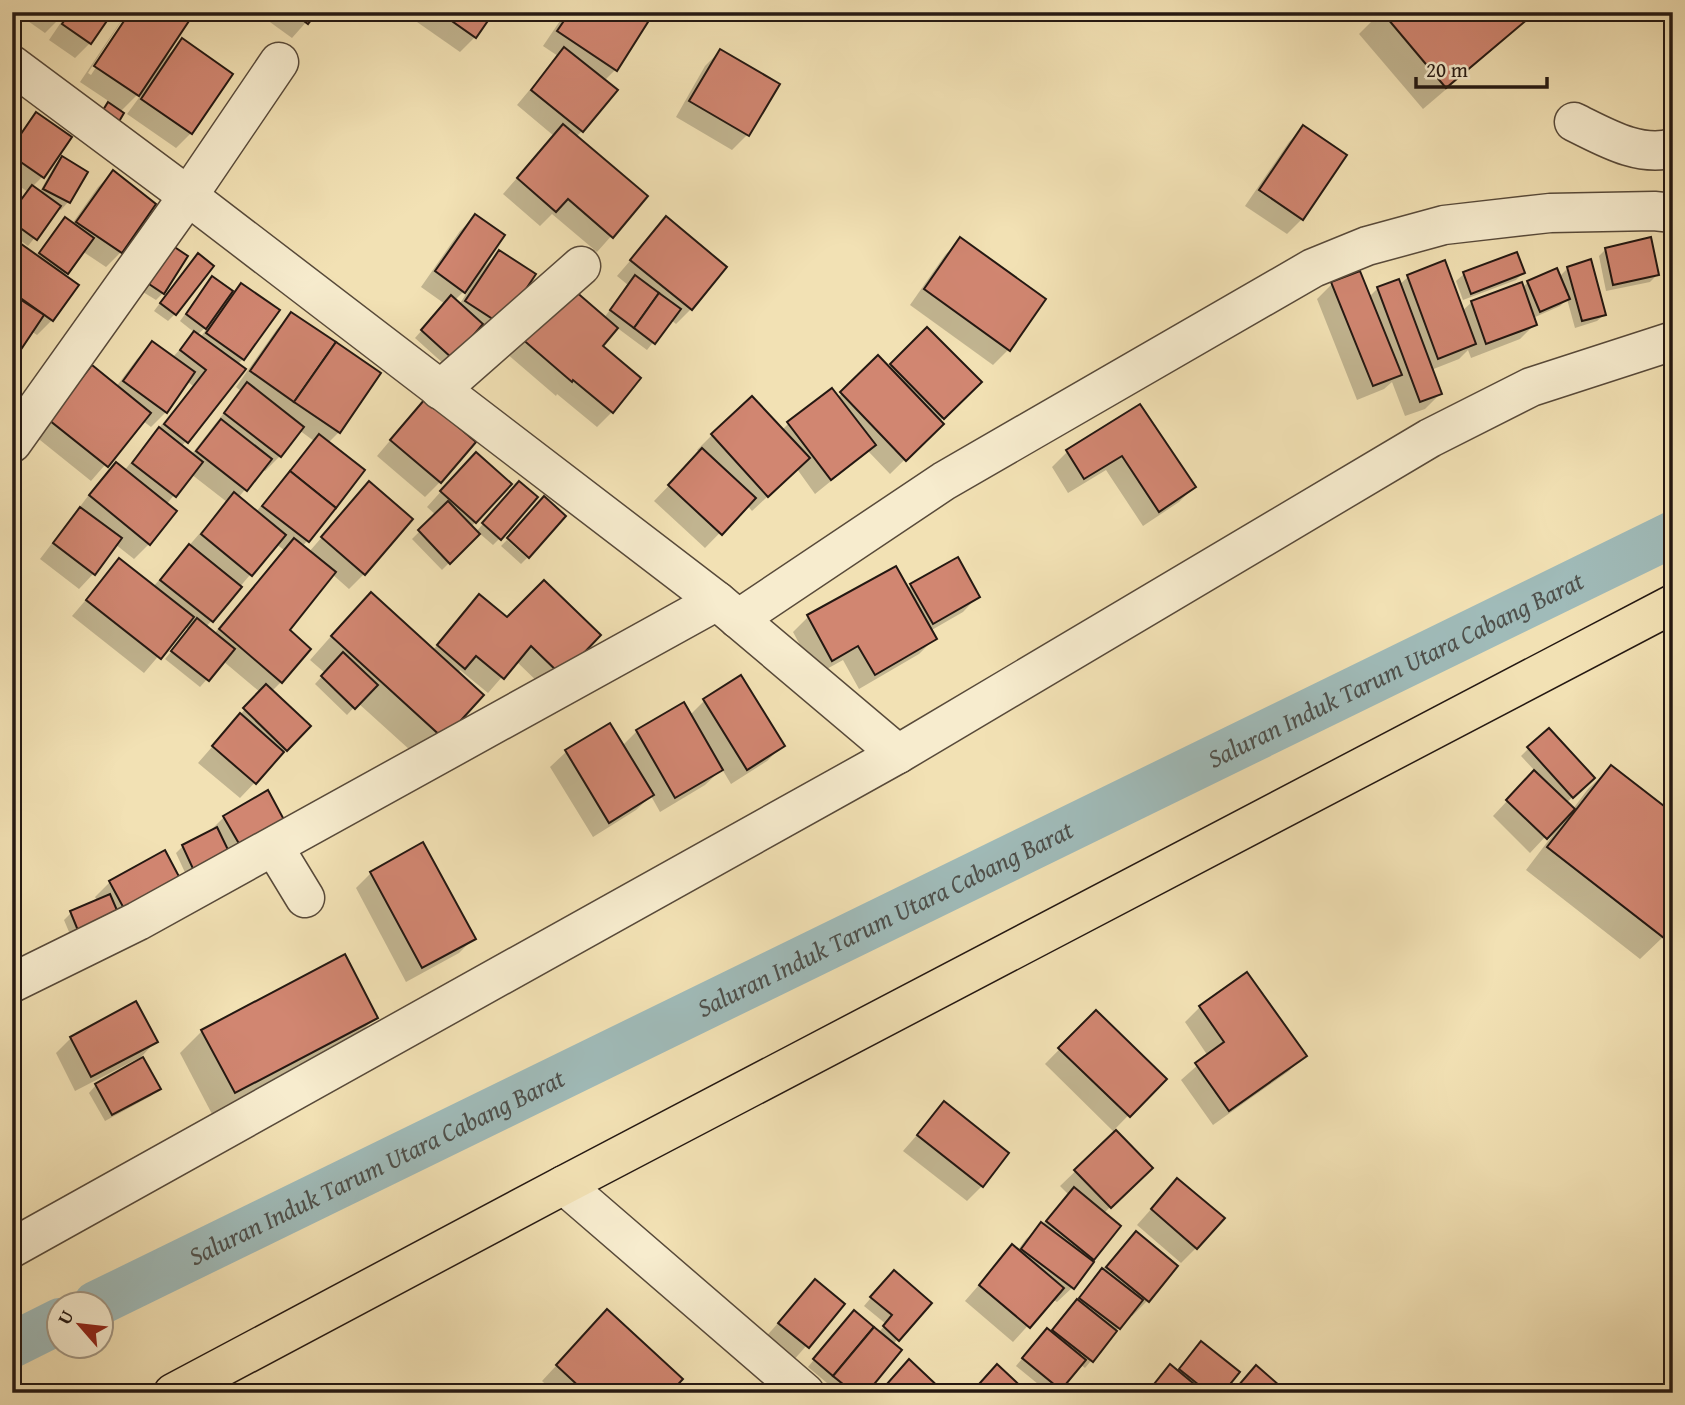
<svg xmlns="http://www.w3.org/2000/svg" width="1685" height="1405" font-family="'Gentium Book Plus',serif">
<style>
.shadow{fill:#0003;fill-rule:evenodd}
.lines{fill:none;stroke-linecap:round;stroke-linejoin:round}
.canal{stroke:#a0bbb9;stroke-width:46}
.building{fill:#d18671;stroke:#241812;stroke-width:2}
.minor-casing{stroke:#584a3a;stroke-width:41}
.major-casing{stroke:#241812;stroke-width:41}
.minor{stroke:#f7ecce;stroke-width:38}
.major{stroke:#f2e1b4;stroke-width:38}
.labels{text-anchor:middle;stroke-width:5;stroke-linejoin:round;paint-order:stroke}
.water-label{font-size:26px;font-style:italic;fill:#4f514c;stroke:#f7ecce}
</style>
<rect width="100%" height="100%" fill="#f2e1b4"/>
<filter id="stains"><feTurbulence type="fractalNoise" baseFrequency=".00286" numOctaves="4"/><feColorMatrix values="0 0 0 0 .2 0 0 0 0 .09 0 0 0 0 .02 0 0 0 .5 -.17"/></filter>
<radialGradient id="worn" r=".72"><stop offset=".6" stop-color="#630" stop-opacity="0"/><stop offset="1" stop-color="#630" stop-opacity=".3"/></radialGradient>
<g class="shadow">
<path d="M15 12H110L90 43 75 58 49 40 66 15 64 14 45 33Z"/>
<path d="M127 12 88 73 91 75 132 12 163 60 182 41 191 133 176 148 127 114 141 95 139 93 120 112H101L110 102 80 82Z"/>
<path d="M256 12H315L292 38Z"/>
<path d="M409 12H492L475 37 460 52 407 15Z"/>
<path d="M566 12H630L616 69 604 81 582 131 576 137 646 197 597 252 552 214 540 226 503 194 554 136 517 105 558 56 543 46Z"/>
<path d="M1381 12H1537L1423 109 1359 34Z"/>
<path d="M720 51 747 135 732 150 676 117 705 66Z"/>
<path d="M37 114 43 176 32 187 39 193 55 165 62 158 86 172 68 202 61 210 58 208 28 246 12 234V212L28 192 12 181V143Z"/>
<path d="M1304 127 1302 219 1287 234 1245 206 1289 142Z"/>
<path d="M113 172 121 252 106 267 82 251 63 276 52 320 37 335 31 331 12 360V249L36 257 65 219 72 224 98 187Z"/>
<path d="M475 216 480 268 481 270 499 252 533 275 486 339 474 332 445 365 415 338 445 304 421 287 460 231ZM469 286 470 288 459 305 454 301Z"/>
<path d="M666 219 725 267 691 309 676 324 671 320 647 350 616 327 600 346 612 412 597 427 557 394 556 396 507 354 552 302 604 318 628 285 617 276Z"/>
<path d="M960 240 1008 350 993 365 910 305 945 255Z"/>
<path d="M1606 249 1657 275 1650 282 1606 291 1599 256Z"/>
<path d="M1516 255 1523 273 1516 280 1463 300 1456 281 1464 274Z"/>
<path d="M166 256 163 293 156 300 143 292Z"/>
<path d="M191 262 175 314 168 321 154 311Z"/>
<path d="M1568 268 1605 314 1597 321 1575 328 1567 299 1560 306 1533 318 1535 324 1520 339 1471 358 1468 350 1459 359 1431 370 1440 394 1425 409 1405 416 1392 382 1384 389 1357 400 1317 299 1332 284 1369 297 1378 288 1399 285 1408 277 1462 311 1472 302 1522 288 1528 282 1559 277Z"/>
<path d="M212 278 233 293 241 285 243 359 237 365 244 369 181 447 191 455 241 391 236 387 277 329 292 314 378 374 339 432 328 443 363 471 302 547 309 552 369 483 364 574 349 589 332 574 287 630 281 682 272 691 309 726 240 798 198 763 260 692 223 661 200 687 165 659 189 630 184 626 144 673 72 616 120 560 153 587 227 502 191 474 166 505 149 544 134 559 115 544 94 573 79 589 40 559 101 479 117 464 124 471 193 386 187 381 166 412 151 427 143 421 91 481 35 436 77 383 92 368 116 387 137 359 152 344 172 358 195 333 180 321ZM206 327 207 328 200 338 197 335ZM299 430 314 441 256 512 238 498 262 469 265 471 280 456ZM276 544 284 550 214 634 206 627Z"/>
<path d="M927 329 979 382 939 422 941 424 890 474 868 451 815 494 797 469 752 511 747 505 705 548 654 501 700 453 697 450 712 435 782 430 789 423 837 398 878 358 888 368Z"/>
<path d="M1140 406 1194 487 1179 502 1143 526 1106 470 1068 493 1052 467 1067 452Z"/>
<path d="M410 417 440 482 425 497 377 456Z"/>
<path d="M461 469 509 485 471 527 476 532 512 490 502 536 493 545 479 533 442 570 412 539 436 515 427 507Z"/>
<path d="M507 540 527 558 521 564 501 546Z"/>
<path d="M911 585 978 596 963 612 930 631 934 639 919 654 859 689 843 660 816 675 793 632 808 617 907 590Z"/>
<path d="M464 612 599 635 546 690 516 661 488 693 460 670 458 673 482 695 421 760 358 703 347 715 315 684 325 673 310 660 349 616 433 650Z"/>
<path d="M704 701 782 746 767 761 731 784 722 769 705 785 660 812 651 796 636 810 593 837 550 767 566 752 609 725 622 746 637 731 689 716Z"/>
<path d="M1528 749 1586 785 1566 803 1573 809 1588 789 1611 767 1663 937 1640 959 1526 870 1561 824 1559 822 1530 853 1493 816 1535 771 1521 756Z"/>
<path d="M224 817 287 829 188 879 176 853 183 846 209 832Z"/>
<path d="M371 873 474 938 459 953 406 982 356 888Z"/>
<path d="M110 882 182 885 72 939 64 920 71 913 98 902 95 897Z"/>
<path d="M1200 1007 1304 1055 1289 1071 1213 1125 1181 1080 1208 1056 1185 1022Z"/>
<path d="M1096 1012 1164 1079 1114 1130 1150 1168 1103 1214 1093 1259 1073 1287 1057 1302 1052 1299 1013 1342 965 1301 1012 1247 1017 1251 1026 1239 1042 1225 1069 1195 1060 1186 1115 1133 1045 1064Z"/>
<path d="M376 1017 353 1040 212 1114 180 1053 202 1031Z"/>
<path d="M71 1038 156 1041 141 1057 75 1091 56 1053Z"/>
<path d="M96 1085 159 1089 151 1096 105 1121 89 1093Z"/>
<path d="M944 1104 982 1186 967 1201 903 1151Z"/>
<path d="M1177 1180 1196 1248 1181 1263 1137 1225Z"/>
<path d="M1121 1249 1176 1266 1147 1301 1132 1316 1130 1314 1085 1368 1080 1364 1056 1393H1049L1016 1366 1040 1337 1051 1333 1095 1277Z"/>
<path d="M887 1279 897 1339 865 1393H821L820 1392 827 1383 808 1367 847 1319 878 1333 886 1324 864 1306Z"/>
<path d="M815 1281 843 1304 792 1362 764 1339Z"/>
<path d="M592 1327 667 1393H555L542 1381Z"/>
<path d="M1194 1350 1221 1393H1146L1170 1366 1177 1372Z"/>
</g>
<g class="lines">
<g class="canal">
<path id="s1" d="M96 1304 1673 534"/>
<path d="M12 1345 60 1321"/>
</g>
</g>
<g class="building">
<path d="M70 12H113L91 44 62 24Z"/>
<path d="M130 12H195L139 96 94 66Z"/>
<path d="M292 12H317L308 24Z"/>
<path d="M439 12H494L476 38Z"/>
<path d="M570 12H633L648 22 617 71 557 31Z"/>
<path d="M1382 12H1536L1446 88Z"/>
<path d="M182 38 233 74 192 134 141 99Z"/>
<path d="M564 47 618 90 583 132 531 90Z"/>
<path d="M720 49 780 84 749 136 689 101Z"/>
<path d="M108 102 124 113 114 130 97 120Z"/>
<path d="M36 112 72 137 44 178 12 156V147Z"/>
<path d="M563 124 648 196 613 238 568 199 556 212 517 178Z"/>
<path d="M1303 125 1347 155 1303 220 1259 190Z"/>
<path d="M62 156 88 172 70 203 43 189Z"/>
<path d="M113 170 156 204 122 253 76 222Z"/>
<path d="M32 185 61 206 37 240 12 222V212Z"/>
<path d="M475 214 505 235 465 293 435 271Z"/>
<path d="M666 216 727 267 692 310 630 260Z"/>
<path d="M65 217 94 238 68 274 39 253Z"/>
<path d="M960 237 1046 299 1010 351 924 289Z"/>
<path d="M1651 237 1659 275 1613 285 1605 248Z"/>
<path d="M17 241 79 285 53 321 12 292V249Z"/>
<path d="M173 246 188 256 164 294 149 284Z"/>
<path d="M499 250 536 274 502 325 465 301Z"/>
<path d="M1517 252 1525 273 1471 294 1463 272Z"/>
<path d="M198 253 214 266 176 315 160 303Z"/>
<path d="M1591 259 1606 315 1582 321 1567 267Z"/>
<path d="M1445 260 1476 344 1438 359 1407 275Z"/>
<path d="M1557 268 1570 299 1540 312 1527 281Z"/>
<path d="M1360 271 1402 375 1373 386 1331 282Z"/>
<path d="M635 275 659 293 634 328 610 310Z"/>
<path d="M212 276 233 291 206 329 186 314Z"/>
<path d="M1399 279 1442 394 1420 402 1377 287Z"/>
<path d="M1522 282 1537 325 1486 344 1471 301Z"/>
<path d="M241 283 280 310 244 360 206 333Z"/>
<path d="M567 284 618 328 603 346 641 378 613 413 573 380 572 382 521 338Z"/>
<path d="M659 293 681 309 655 344 634 328Z"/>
<path d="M12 294 44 315 12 363Z"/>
<path d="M451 295 483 324 453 359 421 330Z"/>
<path d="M291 312 336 342 294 402 250 371Z"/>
<path d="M927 327 982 382 944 419 890 364Z"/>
<path d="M194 331 246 369 188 443 164 424 206 370 180 350Z"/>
<path d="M152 341 195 372 167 413 123 381Z"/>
<path d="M336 342 381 373 340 433 294 402Z"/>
<path d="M878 355 944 424 906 461 840 392Z"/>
<path d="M92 365 151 413 108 467 49 420Z"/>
<path d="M247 382 304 427 281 457 224 413Z"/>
<path d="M832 388 876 445 831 480 787 422Z"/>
<path d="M752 396 810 458 768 497 711 434Z"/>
<path d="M425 399 476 442 441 483 390 440Z"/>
<path d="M1140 404 1196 487 1159 512 1122 456 1084 479 1066 450Z"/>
<path d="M221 419 272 459 247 491 196 451Z"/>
<path d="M159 427 203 462 176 497 132 463Z"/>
<path d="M319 434 365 470 336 508 290 471Z"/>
<path d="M702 448 756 498 722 535 668 485Z"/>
<path d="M476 452 512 484 476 523 440 491Z"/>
<path d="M116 462 177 511 150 545 89 495Z"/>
<path d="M290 471 336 508 309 542 262 506Z"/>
<path d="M369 481 413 519 365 575 321 537Z"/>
<path d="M519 481 538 497 501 540 482 523Z"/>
<path d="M234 492 286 535 252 576 201 534Z"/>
<path d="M544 496 566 516 529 558 507 538Z"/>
<path d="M448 501 480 534 450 564 418 530Z"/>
<path d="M80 507 122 538 95 575 53 543Z"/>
<path d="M294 538 336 572 290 630 311 649 282 683 219 629Z"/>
<path d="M189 544 242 587 213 622 160 580Z"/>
<path d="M958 557 980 597 933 624 910 584Z"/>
<path d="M119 558 194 617 161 659 86 600Z"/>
<path d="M896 566 937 639 875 675 858 646 832 661 807 615Z"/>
<path d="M544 580 601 635 562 676 531 646 504 679 476 656 465 669 437 645 479 594 507 617Z"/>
<path d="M371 592 484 695 444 739 331 636Z"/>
<path d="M197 618 235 649 209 681 171 651Z"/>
<path d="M343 652 378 685 355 709 321 676Z"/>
<path d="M741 675 785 746 747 770 703 699Z"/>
<path d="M266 684 311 726 287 751 243 708Z"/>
<path d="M684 702 723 770 675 798 636 730Z"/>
<path d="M240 713 284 752 256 784 212 746Z"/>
<path d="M610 723 654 795 609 823 565 750Z"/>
<path d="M1549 728 1595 778 1573 798 1527 747Z"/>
<path d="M1611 765 1673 813V927L1664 938 1547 847Z"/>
<path d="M1534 770 1575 809 1547 839 1506 800Z"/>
<path d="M268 790 289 829 245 854 223 816Z"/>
<path d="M217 827 231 856 195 873 182 845Z"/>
<path d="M423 842 476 939 422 968 370 872Z"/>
<path d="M165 850 184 886 128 916 109 881Z"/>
<path d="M110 894 119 915 79 933 70 911Z"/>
<path d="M345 954 378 1018 235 1093 201 1030Z"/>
<path d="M1247 972 1307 1056 1229 1111 1195 1063 1224 1042 1199 1006Z"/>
<path d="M136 1001 158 1042 91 1077 70 1037Z"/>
<path d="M1096 1010 1167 1079 1130 1117 1058 1048Z"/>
<path d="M143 1057 161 1089 112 1115 95 1084Z"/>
<path d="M944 1101 1009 1153 983 1187 917 1135Z"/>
<path d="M1116 1130 1153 1168 1111 1208 1074 1170Z"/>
<path d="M1177 1178 1225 1218 1197 1249 1151 1209Z"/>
<path d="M1074 1187 1121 1226 1094 1260 1046 1221Z"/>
<path d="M1041 1222 1094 1262 1074 1289 1021 1249Z"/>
<path d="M1136 1231 1178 1266 1149 1302 1106 1267Z"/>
<path d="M1012 1244 1064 1288 1030 1328 979 1285Z"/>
<path d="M1102 1268 1143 1300 1120 1329 1079 1298Z"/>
<path d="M894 1270 932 1303 899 1341 883 1326 892 1315 870 1297Z"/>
<path d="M815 1279 845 1304 809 1348 778 1323Z"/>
<path d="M1077 1299 1117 1331 1093 1362 1052 1330Z"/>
<path d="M607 1309 683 1379 670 1393H586L556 1365Z"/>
<path d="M854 1310 874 1327 833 1376 813 1359Z"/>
<path d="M874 1327 902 1350 867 1393H854L833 1376Z"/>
<path d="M1047 1328 1086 1360 1061 1390 1022 1358Z"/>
<path d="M1201 1341 1240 1372 1223 1393H1209L1179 1369Z"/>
<path d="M909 1359 945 1393H879Z"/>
<path d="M997 1364 1028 1393H971Z"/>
<path d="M1170 1364 1205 1393H1147Z"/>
<path d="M1256 1365 1288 1393H1232Z"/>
</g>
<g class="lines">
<defs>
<g id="minor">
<path d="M12 65 188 196 717 601 898 754"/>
<path d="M1574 122C1603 136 1639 158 1673 148"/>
<path d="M440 390 581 266"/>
<path d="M12 443 188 196 279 62"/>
<path d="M738 619 944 481 1313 268 1367 246 1444 225 1550 213 1654 211 1673 213"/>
<path d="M274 847 305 898"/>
<path d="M12 983 138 921 717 601"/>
<path d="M564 1185 805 1393"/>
<path d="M12 1248 898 754 1430 438 1531 387 1673 341"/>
</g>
<path id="major" d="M173 1393 564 1185 1673 604"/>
</defs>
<use href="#minor" class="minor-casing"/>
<use href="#major" class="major-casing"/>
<use href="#minor" class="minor"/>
<use href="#major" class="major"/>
</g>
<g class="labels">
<g class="water-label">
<text dy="9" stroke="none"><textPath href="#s1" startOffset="1446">Saluran Induk Tarum Utara Cabang Barat</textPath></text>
<text dy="9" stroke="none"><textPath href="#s1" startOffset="878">Saluran Induk Tarum Utara Cabang Barat</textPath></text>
<text dy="9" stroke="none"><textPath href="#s1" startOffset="312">Saluran Induk Tarum Utara Cabang Barat</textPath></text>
</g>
</g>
<rect width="1685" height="1405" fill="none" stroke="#f2e1b4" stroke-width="42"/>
<rect x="14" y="14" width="1657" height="1377" fill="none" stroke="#241812" stroke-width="3.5"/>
<rect x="21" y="21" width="1643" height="1363" fill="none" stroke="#241812" stroke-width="2"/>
<g transform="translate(80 1325) rotate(298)"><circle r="33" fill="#f7ecce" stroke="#a39783" stroke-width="2"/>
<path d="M0-5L12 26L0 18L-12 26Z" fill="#8f2418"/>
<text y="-10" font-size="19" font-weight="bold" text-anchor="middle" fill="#241812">U</text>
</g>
<path d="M1416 77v10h131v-10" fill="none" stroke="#241812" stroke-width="3.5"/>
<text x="1426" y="77" font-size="21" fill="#241812" stroke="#f7ecce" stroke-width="5" paint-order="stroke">20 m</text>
<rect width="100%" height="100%" filter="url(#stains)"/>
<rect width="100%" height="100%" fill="url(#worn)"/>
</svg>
